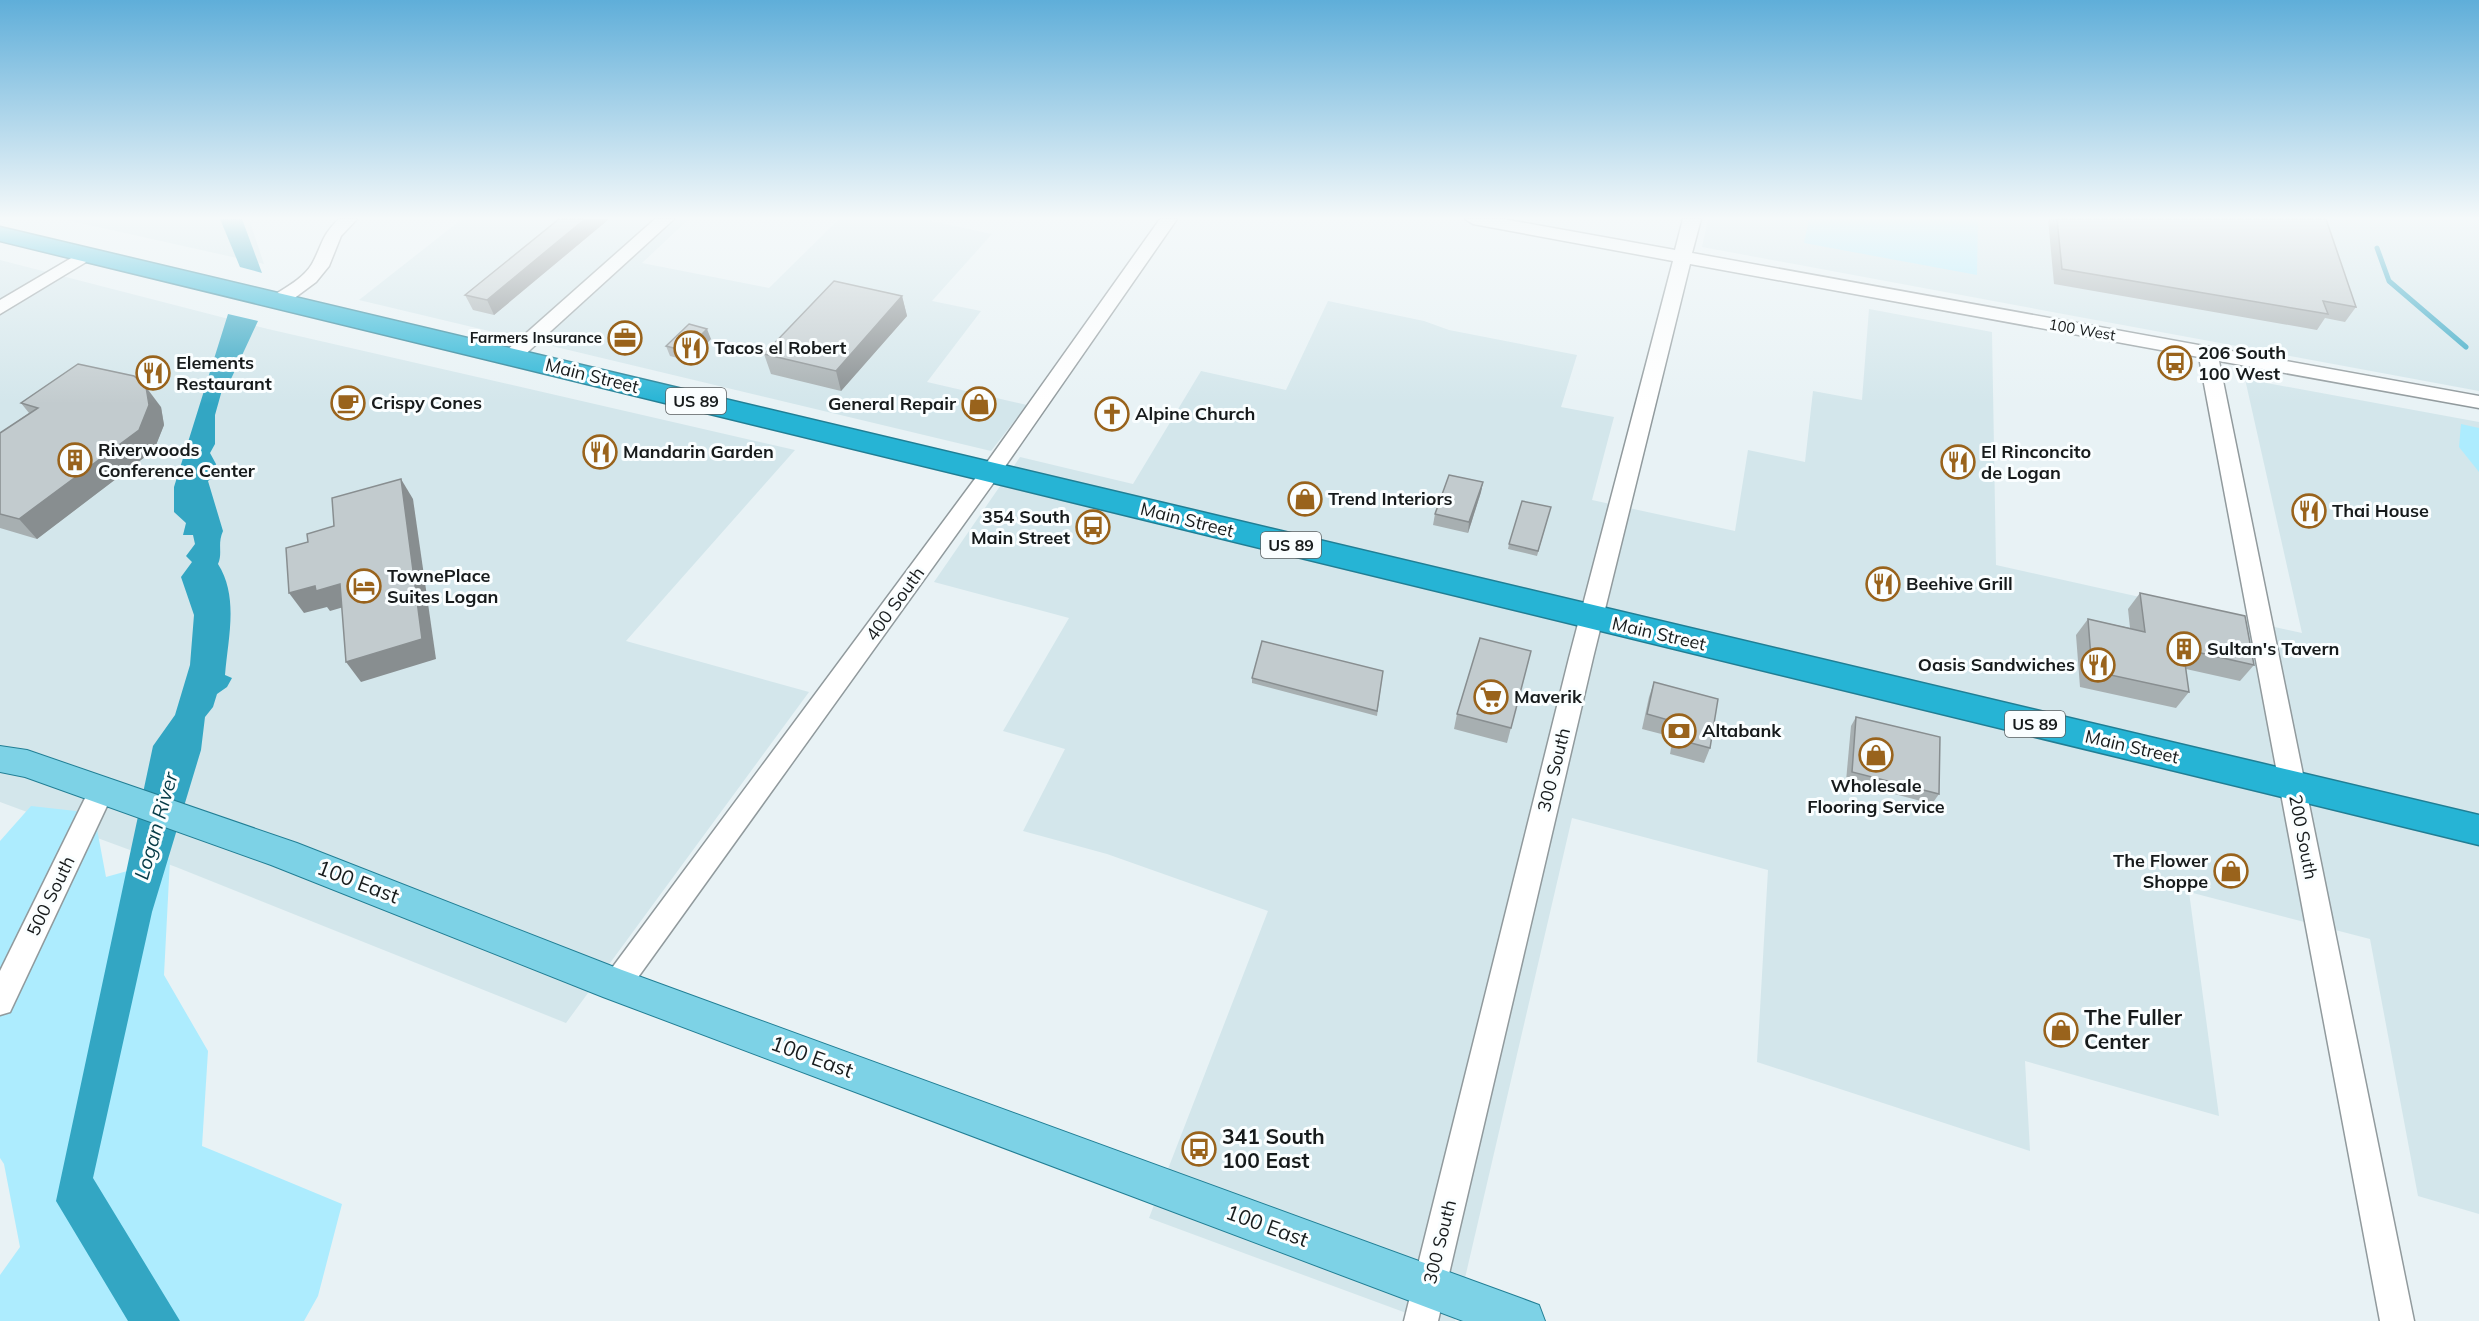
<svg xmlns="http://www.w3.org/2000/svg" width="2479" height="1321" font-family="Mulish,sans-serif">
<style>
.built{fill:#d3e6eb}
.green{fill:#adecfe}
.water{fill:#33a6c3}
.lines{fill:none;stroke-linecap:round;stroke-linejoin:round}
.stream{stroke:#33a6c3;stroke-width:5}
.minor-casing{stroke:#919a9d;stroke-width:3}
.major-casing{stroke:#217e94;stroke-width:2}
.highway-casing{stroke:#217e94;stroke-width:3}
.minor{fill:#fff;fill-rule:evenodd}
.major{fill:#7dd2e6;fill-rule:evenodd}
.highway{fill:#26b4d5;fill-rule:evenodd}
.wall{fill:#a7afb1}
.shaded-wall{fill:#888e90}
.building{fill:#c2cbce;stroke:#888e90;stroke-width:1.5}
.labels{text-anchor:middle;stroke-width:6;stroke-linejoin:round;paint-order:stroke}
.far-street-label{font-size:15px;fill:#171b1c;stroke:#fafeff}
.far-poi-label{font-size:15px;font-weight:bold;fill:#171b1c;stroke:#fafeff;text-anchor:end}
.shield{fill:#fafeff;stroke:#5b5f60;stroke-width:1.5}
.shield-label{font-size:16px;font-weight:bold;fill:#171b1c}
.poi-label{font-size:18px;font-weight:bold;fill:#171b1c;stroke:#fafeff;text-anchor:start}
.street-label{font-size:18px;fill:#171b1c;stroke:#fafeff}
.water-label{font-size:20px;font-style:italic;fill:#063b47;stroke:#fafeff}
.near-street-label{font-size:21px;fill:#171b1c;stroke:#fafeff}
.near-poi-label{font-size:21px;font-weight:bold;fill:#171b1c;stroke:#fafeff;text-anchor:start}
</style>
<rect width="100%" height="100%" fill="#e8f2f5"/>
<g class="built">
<path d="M62 219H249L264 264Z"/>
<path d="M462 219H689L642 263 769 288 839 219H922L992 234 932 301 981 311 927 382 1027 405 991 451 359 300Z"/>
<path d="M1708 219H2479V391L1702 247Z"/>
<path d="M0 260 268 329 795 450 626 641 809 692 566 1023 176 867 0 802Z"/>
<path d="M1328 301 1424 321 1449 330 1577 355 1561 407 1614 417 1592 500 1735 531 1748 450 1805 462 1813 391 1862 400 1869 309 1992 332 1996 565 2302 633 2245 379 2479 422V1214L2418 1196 2370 939 2189 892 2219 1116 2025 1061 2030 1151 1757 1062 1768 870 1572 818 1455 1321H1428L1149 1218 1268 911 1107 854 1023 831 1065 749 1003 731 1069 618 934 582 1020 457 1133 484 1201 371 1286 390Z"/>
</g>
<g class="green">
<path d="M1809 219H1978L1977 275 1804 243Z"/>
<path d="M2461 424 2479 428V472L2459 447Z"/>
<path d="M31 806 94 813 106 877 170 859 164 975 208 1051 202 1146 342 1204 318 1296 304 1321H0V1275L20 1247 4 1164 0 1158V841Z"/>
</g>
<g class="water">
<path d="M220 219H242L262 273 240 267Z"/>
<path d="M228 314 258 321 231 379 222 390 215 415V444L210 453 216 464 213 477 208 481 223 531C217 544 223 553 218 564 239 597 228 638 225 675L232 678 227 687 217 694 213 707 205 717 201 750 152 912 93 1178 180 1321H128L56 1201 153 746 175 715 190 665 194 615 181 577 192 562 186 556 195 544 193 535H183L186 523 174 512V487Z"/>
</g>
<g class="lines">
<path class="stream" d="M2377 248 2389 281 2466 347"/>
<defs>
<g id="minor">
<path d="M339 219H357L341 236 329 266 316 282 285 305H271L269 301 271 297C285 288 304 278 312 264 322 246 322 234 339 219Z"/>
<path d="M655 219H674L519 360H505L502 356 505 352Z"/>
<path d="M1160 219H1177L997 478 626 994 616 998 606 994 602 985 606 976 983 468Z"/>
<path d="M1465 219H1503L1675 250 1683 219H1701L1692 253 2479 396V408L2219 361 2414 1321H2380L2199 357 1690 264 1593 658 1438 1321H1404L1569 658 1673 261 1473 224Z"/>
<path d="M85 250 94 255 91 259 0 314V300Z"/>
<path d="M102 778 111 782 115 789 10 1012 0 1015V971L93 782Z"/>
</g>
<path id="major" d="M0 746 27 750 297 843 622 970 1523 1299 1539 1305 1545 1321H1463L603 997 271 865 25 777 0 772Z"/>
<path id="highway" d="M0 227 2479 815V845L0 241Z"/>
</defs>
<use href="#minor" class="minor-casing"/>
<use href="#major" class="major-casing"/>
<use href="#highway" class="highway-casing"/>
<use href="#minor" class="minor"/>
<use href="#major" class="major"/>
<use href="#highway" class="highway"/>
</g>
<g class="wall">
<path d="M559 219H609L494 315 473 310 465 295Z"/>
<path d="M2048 219H2326L2356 307 2345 322 2325 318 2317 330 2054 284Z"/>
<path d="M902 296 907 316 841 391 771 374 764 354Z"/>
<path d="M711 339 689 361 670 356 666 346Z"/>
<path d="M21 403 161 407 164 425 154 450 37 539 0 528V433L29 413Z"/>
<path d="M1483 482 1481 492 1468 533 1433 525 1435 514Z"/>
<path d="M1551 507 1537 556 1508 549 1509 544Z"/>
<path d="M2140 593 2254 665 2240 681 2186 669 2189 692 2176 708 2080 687 2076 635 2088 619 2130 628 2128 609Z"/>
<path d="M1531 651 1507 743 1454 729 1457 714Z"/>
<path d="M1383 671 1377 716 1252 683V678Z"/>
<path d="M1654 682 1710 748 1704 763 1670 754 1673 737 1642 729 1649 697Z"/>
<path d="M1856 717 1939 794 1932 804 1846 781 1851 726Z"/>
</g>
<g class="shaded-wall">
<path d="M585 219H609L494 315 487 300Z"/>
<path d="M902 296 907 316 841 391 836 371Z"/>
<path d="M707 329 711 339 689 361 685 351Z"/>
<path d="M146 387 161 407 164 425 154 450 37 539 19 519Z"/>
<path d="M401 479 413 499 436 659 361 682 346 662Z"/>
<path d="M1483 482 1481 492 1468 533 1469 522Z"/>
<path d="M340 584 354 604 330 611 327 607 304 613 289 593 315 586Z"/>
</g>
<g class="building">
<path d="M559 219H585L487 300 465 295Z"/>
<path d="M2057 219H2326L2356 307 2323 301 2328 314 2062 269Z"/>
<path d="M834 281 902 296 836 371 764 354Z"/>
<path d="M689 324 707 329 685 351 666 346Z"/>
<path d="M78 364 134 376 146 387 149 405 139 430 19 519 0 514V433L38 408 21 403Z"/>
<path d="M1449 475 1483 482 1469 522 1435 514Z"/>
<path d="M401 479 422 639 346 662 340 584 316 591 315 586 289 593 286 548 308 542 307 534 334 526 332 498Z"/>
<path d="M1522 501 1551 507 1538 551 1509 544Z"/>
<path d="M2140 593 2245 616 2254 665 2183 649 2189 692 2092 671 2088 619 2145 632Z"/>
<path d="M1480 638 1531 651 1511 728 1457 714Z"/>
<path d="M1262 641 1383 671 1377 711 1252 678Z"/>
<path d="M1654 682 1718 699 1710 748 1676 739 1679 723 1647 714Z"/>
<path d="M1856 717 1940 737 1939 794 1852 772Z"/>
</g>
<linearGradient id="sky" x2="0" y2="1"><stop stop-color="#5faed9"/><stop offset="0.54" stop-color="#f5f9fa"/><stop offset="1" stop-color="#f5f9fa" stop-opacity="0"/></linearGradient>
<rect width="2479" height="404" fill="url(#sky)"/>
<defs>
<symbol id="office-ring" viewBox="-11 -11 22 22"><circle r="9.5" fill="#fafeff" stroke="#99631c" stroke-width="1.5"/><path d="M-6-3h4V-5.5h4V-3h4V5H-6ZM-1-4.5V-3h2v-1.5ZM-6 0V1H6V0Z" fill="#99631c"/></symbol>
<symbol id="restaurant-ring" viewBox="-11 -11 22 22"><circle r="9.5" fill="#fafeff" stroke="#99631c" stroke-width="1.5"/><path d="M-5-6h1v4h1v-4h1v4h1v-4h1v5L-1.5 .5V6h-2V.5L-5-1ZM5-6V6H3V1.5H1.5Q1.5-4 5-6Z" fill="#99631c"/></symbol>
<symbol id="bus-ring" viewBox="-11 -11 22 22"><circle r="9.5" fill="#fafeff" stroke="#99631c" stroke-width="1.5"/><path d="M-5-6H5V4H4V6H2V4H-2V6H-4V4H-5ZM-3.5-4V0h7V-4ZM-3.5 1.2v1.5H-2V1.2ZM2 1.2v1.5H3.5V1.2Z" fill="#99631c"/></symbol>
<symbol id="cafe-ring" viewBox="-11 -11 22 22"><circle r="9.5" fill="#fafeff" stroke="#99631c" stroke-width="1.5"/><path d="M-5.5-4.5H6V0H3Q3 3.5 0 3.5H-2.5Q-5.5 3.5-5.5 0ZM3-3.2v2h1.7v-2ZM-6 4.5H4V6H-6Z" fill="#99631c"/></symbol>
<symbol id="shop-ring" viewBox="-11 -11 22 22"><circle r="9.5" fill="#fafeff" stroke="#99631c" stroke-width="1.5"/><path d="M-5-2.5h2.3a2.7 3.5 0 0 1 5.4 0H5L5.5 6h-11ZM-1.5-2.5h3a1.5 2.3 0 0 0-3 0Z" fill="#99631c"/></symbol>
<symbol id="church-ring" viewBox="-11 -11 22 22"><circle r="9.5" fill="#fafeff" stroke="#99631c" stroke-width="1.5"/><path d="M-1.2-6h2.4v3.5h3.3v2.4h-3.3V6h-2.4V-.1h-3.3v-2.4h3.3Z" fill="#99631c"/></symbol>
<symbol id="building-ring" viewBox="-11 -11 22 22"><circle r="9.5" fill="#fafeff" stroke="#99631c" stroke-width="1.5"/><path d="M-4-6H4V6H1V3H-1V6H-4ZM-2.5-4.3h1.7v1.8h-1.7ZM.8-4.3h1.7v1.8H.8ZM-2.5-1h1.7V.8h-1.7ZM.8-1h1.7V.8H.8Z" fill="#99631c"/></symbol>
<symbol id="hotel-ring" viewBox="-11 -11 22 22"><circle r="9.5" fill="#fafeff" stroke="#99631c" stroke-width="1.5"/><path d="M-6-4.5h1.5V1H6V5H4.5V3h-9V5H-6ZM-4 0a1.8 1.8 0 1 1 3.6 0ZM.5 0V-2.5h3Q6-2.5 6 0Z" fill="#99631c"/></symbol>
<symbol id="supermarket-ring" viewBox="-11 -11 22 22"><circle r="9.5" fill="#fafeff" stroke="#99631c" stroke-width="1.5"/><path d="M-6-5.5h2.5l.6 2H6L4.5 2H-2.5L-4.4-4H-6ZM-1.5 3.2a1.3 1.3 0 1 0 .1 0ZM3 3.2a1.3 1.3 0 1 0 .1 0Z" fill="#99631c"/></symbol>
<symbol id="bank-ring" viewBox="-11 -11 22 22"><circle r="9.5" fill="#fafeff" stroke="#99631c" stroke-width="1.5"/><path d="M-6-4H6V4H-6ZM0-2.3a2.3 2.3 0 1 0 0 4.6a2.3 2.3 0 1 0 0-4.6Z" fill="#99631c"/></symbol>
</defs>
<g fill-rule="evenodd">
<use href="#office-ring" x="606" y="319" width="38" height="38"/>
<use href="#restaurant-ring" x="672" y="329" width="38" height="38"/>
<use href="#bus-ring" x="2156" y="344" width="38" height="38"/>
<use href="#restaurant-ring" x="134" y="354" width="38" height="38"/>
<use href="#cafe-ring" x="329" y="384" width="38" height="38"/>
<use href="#shop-ring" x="960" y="385" width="38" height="38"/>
<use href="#church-ring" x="1093" y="395" width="38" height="38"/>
<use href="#restaurant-ring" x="581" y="433" width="38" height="38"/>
<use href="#building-ring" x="56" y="441" width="38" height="38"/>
<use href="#restaurant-ring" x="1939" y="443" width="38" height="38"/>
<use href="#shop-ring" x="1286" y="480" width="38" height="38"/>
<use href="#restaurant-ring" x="2290" y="492" width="38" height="38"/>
<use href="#bus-ring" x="1074" y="508" width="38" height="38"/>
<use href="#restaurant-ring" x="1864" y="565" width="38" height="38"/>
<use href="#hotel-ring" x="345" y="567" width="38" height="38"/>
<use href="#building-ring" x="2165" y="630" width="38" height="38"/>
<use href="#restaurant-ring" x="2079" y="646" width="38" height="38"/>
<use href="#supermarket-ring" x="1472" y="678" width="38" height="38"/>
<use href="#bank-ring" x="1660" y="712" width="38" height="38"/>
<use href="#shop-ring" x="1857" y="736" width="38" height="38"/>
<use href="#shop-ring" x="2212" y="852" width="38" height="38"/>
<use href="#shop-ring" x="2042" y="1011" width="38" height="38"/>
<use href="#bus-ring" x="1180" y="1130" width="38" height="38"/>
</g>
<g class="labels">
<g class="far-street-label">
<text transform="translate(2082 330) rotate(10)" y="5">100 West</text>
</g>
<g class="far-poi-label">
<text x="602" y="343">Farmers Insurance</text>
</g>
<g class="shield">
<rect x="666" y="388" width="60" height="26" rx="4.5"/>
<rect x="1261" y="532" width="60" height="26" rx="4.5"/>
<rect x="2005" y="711" width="60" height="26" rx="4.5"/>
</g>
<g class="shield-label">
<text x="696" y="407">US 89</text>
<text x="1291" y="551">US 89</text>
<text x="2035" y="730">US 89</text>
</g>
<g class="poi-label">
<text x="714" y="354">Tacos el Robert</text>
<text x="2198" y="359">206 South<tspan x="2198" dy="21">100 West</tspan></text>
<text x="176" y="369">Elements<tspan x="176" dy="21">Restaurant</tspan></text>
<text x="371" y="409">Crispy Cones</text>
<text x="956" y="410" text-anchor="end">General Repair</text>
<text x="1135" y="420">Alpine Church</text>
<text x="98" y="456">Riverwoods<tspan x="98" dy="21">Conference Center</tspan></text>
<text x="623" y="458">Mandarin Garden</text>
<text x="1981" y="458">El Rinconcito<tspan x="1981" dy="21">de Logan</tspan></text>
<text x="1328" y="505">Trend Interiors</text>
<text x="2332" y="517">Thai House</text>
<text x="1070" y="523" text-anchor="end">354 South<tspan x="1070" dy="21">Main Street</tspan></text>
<text x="387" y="582">TownePlace<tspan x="387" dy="21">Suites Logan</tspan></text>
<text x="1906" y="590">Beehive Grill</text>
<text x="2207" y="655">Sultan's Tavern</text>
<text x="2075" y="671" text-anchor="end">Oasis Sandwiches</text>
<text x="1514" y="703">Maverik</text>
<text x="1702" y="737">Altabank</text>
<text x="1876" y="792" text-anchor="middle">Wholesale<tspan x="1876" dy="21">Flooring Service</tspan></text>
<text x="2208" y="867" text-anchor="end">The Flower<tspan x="2208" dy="21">Shoppe</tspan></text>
</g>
<g class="street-label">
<text transform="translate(592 376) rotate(14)" y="6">Main Street</text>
<text transform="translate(1187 520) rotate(14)" y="6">Main Street</text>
<text transform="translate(895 604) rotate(-54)" y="6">400 South</text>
<text transform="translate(1659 634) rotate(13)" y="6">Main Street</text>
<text transform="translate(2132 747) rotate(13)" y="6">Main Street</text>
<text transform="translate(1554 770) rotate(-76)" y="6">300 South</text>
<text transform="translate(2303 837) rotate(79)" y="6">200 South</text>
<text transform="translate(51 896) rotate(-64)" y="6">500 South</text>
<text transform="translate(1440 1242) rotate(-76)" y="6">300 South</text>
</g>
<g class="water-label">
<text transform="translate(156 826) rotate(-74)" y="7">Logan River</text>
</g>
<g class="near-street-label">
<text transform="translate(358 882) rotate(21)" y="7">100 East</text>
<text transform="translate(812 1057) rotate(20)" y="7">100 East</text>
<text transform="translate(1267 1226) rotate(20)" y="7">100 East</text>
</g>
<g class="near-poi-label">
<text x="2084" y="1025">The Fuller<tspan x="2084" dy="24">Center</tspan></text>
<text x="1222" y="1144">341 South<tspan x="1222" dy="24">100 East</tspan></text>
</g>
</g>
</svg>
